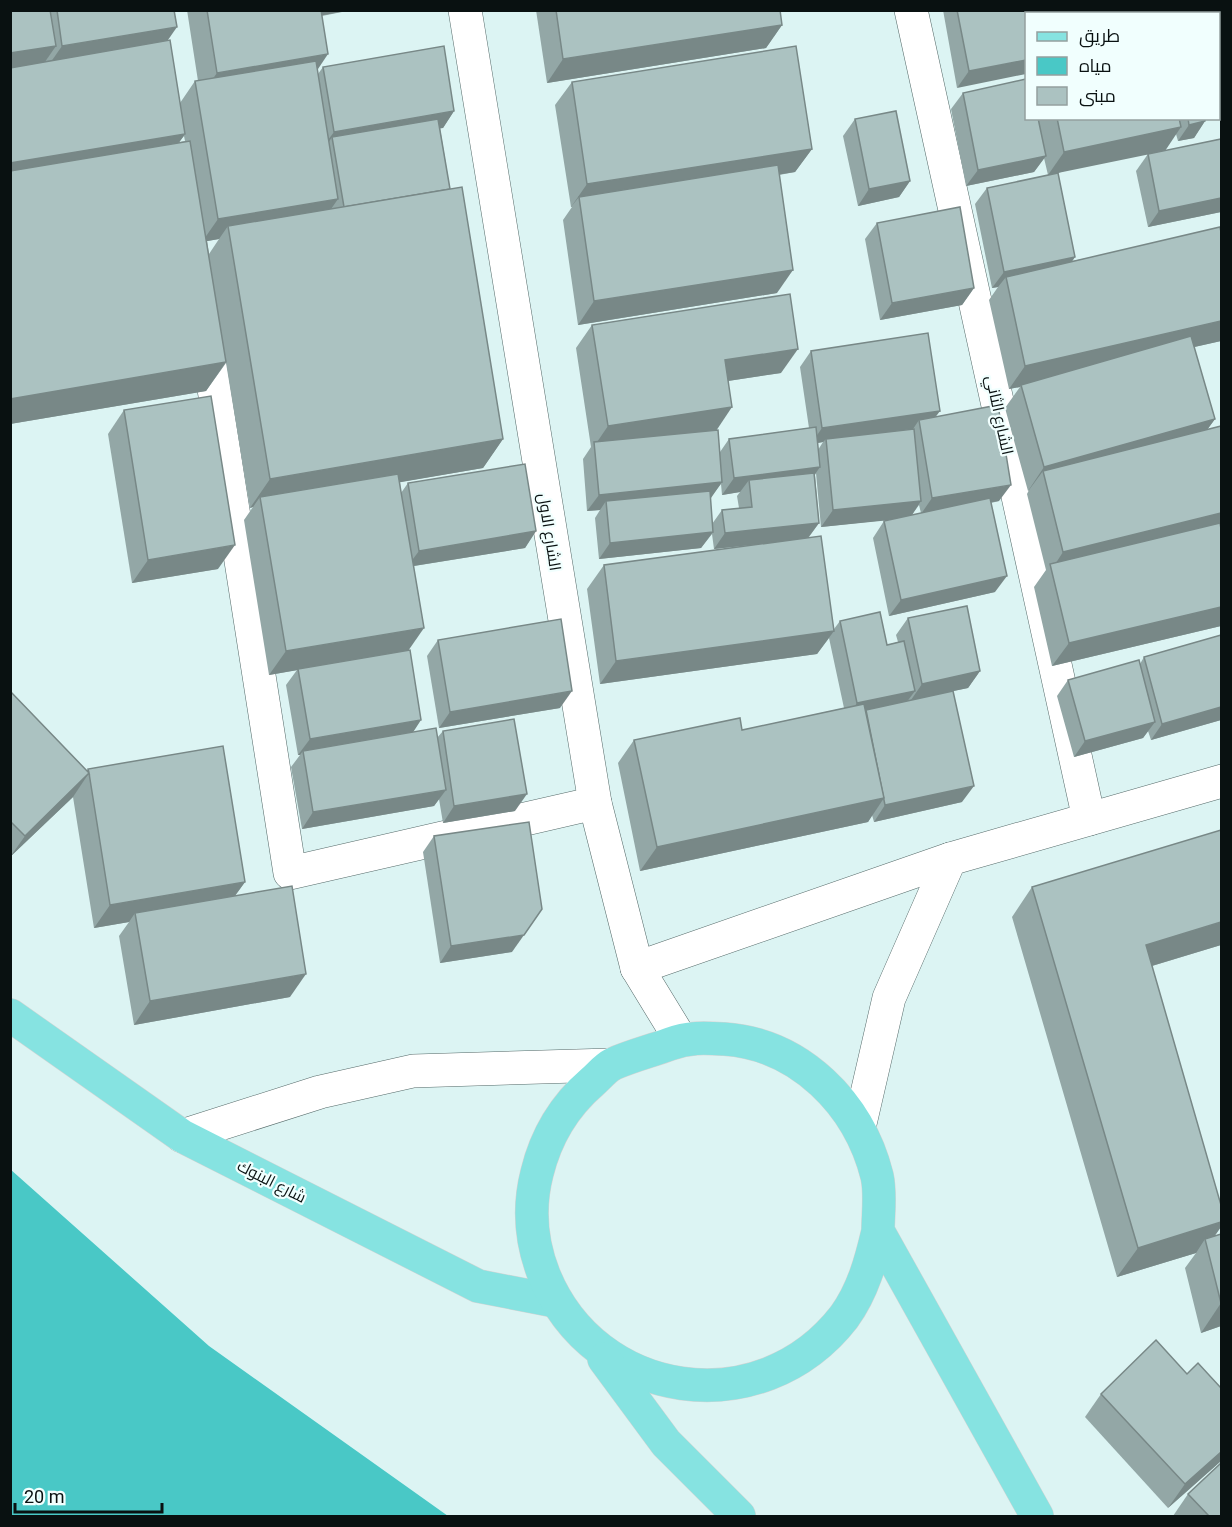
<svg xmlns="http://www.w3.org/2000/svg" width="1232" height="1527" font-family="Roboto,Cairo,sans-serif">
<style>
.water{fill:#49c8c6}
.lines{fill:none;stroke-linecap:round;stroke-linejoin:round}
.minor-casing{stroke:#556a69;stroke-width:34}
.major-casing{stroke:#d3d4d4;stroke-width:34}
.minor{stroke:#fff;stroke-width:33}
.major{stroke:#86e3e1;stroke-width:33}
.wall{fill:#93a7a6;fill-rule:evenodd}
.shaded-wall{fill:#788887}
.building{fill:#abc2c1;stroke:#788887;stroke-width:1.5}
.labels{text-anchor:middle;stroke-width:4.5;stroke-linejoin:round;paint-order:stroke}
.street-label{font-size:16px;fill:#091111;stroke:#f1fffe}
</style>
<rect width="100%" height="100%" fill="#dcf4f3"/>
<path class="water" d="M10 1169 209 1346 448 1516H11Z"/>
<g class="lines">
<defs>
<g id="minor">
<path d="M465 10 595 803 637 968 681 1040"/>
<path d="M911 10 1089 819"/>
<path d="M206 338 290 873 595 803"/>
<path d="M637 968 950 859 1222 781"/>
<path d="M859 1128 889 998 950 859"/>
<path d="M182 1136 320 1092 413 1071 610 1065"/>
</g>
<g id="major">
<path d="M10 1015 182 1136 478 1286 555 1301"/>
<path d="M878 1231C871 1261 863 1291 844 1317 760 1425 595 1400 544 1275 531 1242 528 1208 537 1173 546 1136 563 1107 592 1082 599 1076 605 1068 613 1064 631 1056 651 1051 670 1044 689 1037 705 1038 724 1039 800 1044 859 1104 877 1176 881 1193 878 1214 878 1231L1037 1516"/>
<path d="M604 1359 666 1443 739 1516"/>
</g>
</defs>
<use href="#minor" class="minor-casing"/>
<use href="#major" class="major-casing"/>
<use href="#minor" class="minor"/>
<use href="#major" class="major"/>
</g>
<g class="wall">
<path d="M10 10H174L167 41 180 103 195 81H198L187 10H352L322 16 317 70 318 74 323 67 454 111 443 128H440L450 189 503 439 483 468 400 482 401 493 408 483 536 531 525 548 414 566 409 650 413 732 437 738 443 731 515 811 443 823 439 799 434 806 302 829 291 767 300 755H298L286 685 297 670 269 675 244 520 253 507 250 508 226 363 206 391 10 424ZM184 136 185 141 179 142ZM219 239 209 254 207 241Z"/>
<path d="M536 10H780L782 25 766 48 547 83Z"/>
<path d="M943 10H1092L1093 14H1026L957 88Z"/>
<path d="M1157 10H1221V29H1218V14H1158Z"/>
<path d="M572 82 812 149 795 172 779 175 777 293 578 325 563 220 572 207H571L555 105Z"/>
<path d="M963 93 1026 118H1205V121L1194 138 1178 141 1176 134 1058 173 1075 257 1072 261 1221 232V341L1194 347 1215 419 1207 430 1221 426V626L1052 666 1034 587 1046 570 1027 494 1029 490 1028 491 1005 408 1020 387 1009 389 989 300 998 287 992 288 975 204 987 188 1048 175 1044 158 1034 172 966 186 951 109Z"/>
<path d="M855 119 910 181 899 197 858 206 843 136Z"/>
<path d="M1221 139V212L1148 227 1136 171 1148 154Z"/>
<path d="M877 223 974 288 962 305 880 320 865 239Z"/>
<path d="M592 325 781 373 728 381 716 430 720 452 729 439 809 428 800 367 811 351 935 417 999 501 991 503 995 592 889 616 873 538 884 521 895 519 821 527 816 473 815 475 819 523 809 537 834 629 840 621 887 645 898 642 896 635 908 618 980 671 968 688 953 691 962 802 874 822 872 815 868 822 640 871 618 763 634 740 742 730 844 708 829 638 817 654 600 684 587 589 604 565 752 545 714 549 712 534 701 548 599 559 595 518 600 510 587 511 583 459 591 447 576 348ZM823 442 818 450V443ZM721 484 722 495 740 492 737 496 739 508 722 510 712 524 710 498ZM919 505 921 513 911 516Z"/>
<path d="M124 410 218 569 132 583 108 434Z"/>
<path d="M1221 635V720L1151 740 1148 731 1143 738 1074 757 1057 696 1068 680 1140 664 1144 657Z"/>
<path d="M438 640 560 708 439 728 427 656Z"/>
<path d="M10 691 87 771 88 769 245 882 235 896 290 997 134 1025 119 936 129 922 94 928 73 797 10 857Z"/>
<path d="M434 836 512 952 440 963 423 852Z"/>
<path d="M1032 887 1221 945 1152 966 1215 1236 1221 1234V1326L1201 1333 1185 1268 1196 1253 1117 1277 1012 917Z"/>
<path d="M1187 1374 1221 1461 1168 1508 1085 1417 1101 1394Z"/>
<path d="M1188 1494 1221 1516H1173Z"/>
</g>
<g class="shaded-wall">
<path d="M322 10H352L318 16Z"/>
<rect x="1218" y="15" width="3" height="14"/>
<path d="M782 25 766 48 547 83 563 59Z"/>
<path d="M177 27 161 50 46 69 62 46Z"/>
<path d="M56 46 40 69 10 74V53Z"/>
<path d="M328 54 312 78 200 96 217 73Z"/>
<path d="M1026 60V74L957 88 969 71Z"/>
<path d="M1221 97V111L1218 112V98Z"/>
<path d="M454 111 443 128 334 146 332 137 325 148H322L334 132Z"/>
<path d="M1205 121 1194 138 1178 141 1189 125Z"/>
<path d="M1181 127 1165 151 1048 175 1064 152Z"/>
<path d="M185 134 169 157 10 184V163Z"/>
<path d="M812 149 795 172 580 206 579 197 571 207 587 184Z"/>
<path d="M1046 156 1034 172 966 186 978 170Z"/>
<path d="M910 181 899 197 858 206 869 189Z"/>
<path d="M1221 198V212L1148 227 1159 211Z"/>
<path d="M338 199 322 222 228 226 219 239 202 242 218 219Z"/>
<path d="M1075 257 1064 273 1006 277 998 287 992 288 1004 272Z"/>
<path d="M793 270 777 293 578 325 594 301Z"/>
<path d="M974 288 962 305 880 320 892 303Z"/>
<path d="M1221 321V341L1022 386 1021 385 1020 387 1009 389 1025 366Z"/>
<path d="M798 349 781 373 708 384 725 360Z"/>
<path d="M226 362 206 391 10 424V399Z"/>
<path d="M732 407 716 431 595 445 608 426Z"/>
<path d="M940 411 928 427 919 420 913 429 826 439 823 442 811 444 822 428Z"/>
<path d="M1215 419 1198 442 1043 471 1029 490 1028 491 1044 467Z"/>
<path d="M503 439 483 468 262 506 260 497 253 507 250 508 270 479Z"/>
<path d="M820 467 809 483 749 480 740 492 722 495 734 478Z"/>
<path d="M722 482 711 498 607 509 606 501 600 510 587 511 599 495Z"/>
<path d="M1011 485 999 501 921 514 932 498Z"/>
<path d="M921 501 910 518 821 527 833 510Z"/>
<path d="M1221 513V532L1052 569 1063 552Z"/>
<path d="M819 523 807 539 714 549 725 533Z"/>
<path d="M536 531 525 548 407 567 419 551Z"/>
<path d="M713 532 701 548 599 559 610 543Z"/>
<path d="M235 545 218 569 132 583 148 560Z"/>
<path d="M1007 576 995 592 889 616 901 600Z"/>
<path d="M1221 607V626L1052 666 1069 643Z"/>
<path d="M424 628 408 651 269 675 286 651Z"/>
<path d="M834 631 817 654 600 684 616 661Z"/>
<path d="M980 671 968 688 911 700 922 684Z"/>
<path d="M572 691 560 708 439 728 450 712Z"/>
<path d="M915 691 903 707 846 719 857 703Z"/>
<path d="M1221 707V720L1151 740 1162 724Z"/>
<path d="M421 720 410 737 303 751 300 755H298L310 739Z"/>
<path d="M1155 722 1143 738 1074 757 1085 741Z"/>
<path d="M89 773 73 797 10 857 25 836Z"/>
<path d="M974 786 962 802 874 822 885 805Z"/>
<path d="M446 790 434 806 302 829 313 812Z"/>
<path d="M527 794 515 811 443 823 454 806Z"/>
<path d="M884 798 868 822 640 871 657 847Z"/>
<path d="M245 882 228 905 135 913 129 922 94 928 110 905Z"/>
<path d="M1221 922V945L1125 974 1146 945Z"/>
<path d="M524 935 512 952 440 963 451 946Z"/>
<path d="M306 974 290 997 134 1025 150 1001Z"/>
<path d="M1221 1222V1227L1207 1247 1205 1239 1196 1253 1117 1277 1138 1248Z"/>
<path d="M1221 1303V1326L1201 1333Z"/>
<path d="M1221 1452V1461L1168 1508 1185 1484Z"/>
</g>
<g class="building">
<path d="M10 10H50L56 46 10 53Z"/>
<path d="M57 10H174L177 27 62 46Z"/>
<path d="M207 10H321L328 54 217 73Z"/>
<path d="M556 10H780L782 25 563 59Z"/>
<path d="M957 10H1067L1068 14H1026V60L969 71Z"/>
<path d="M1068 10H1092L1093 14H1069Z"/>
<path d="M1172 10H1221V15H1218V14H1173Z"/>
<path d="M1221 39V97L1218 98V40Z"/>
<path d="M170 40 185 134 10 163V68Z"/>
<path d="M444 46 454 111 334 132 323 67Z"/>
<path d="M796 46 812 149 587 184 572 82Z"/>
<path d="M316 61 338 199 218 219 195 81Z"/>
<path d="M1026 79V118H1038L1046 156 978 170 963 93Z"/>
<path d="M896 111 910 181 869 189 855 119Z"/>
<path d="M1057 118H1179L1181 127 1064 152Z"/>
<path d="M1188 118H1205V121L1189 125Z"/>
<path d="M438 119 450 189 344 207 332 137Z"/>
<path d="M1221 139V198L1159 211 1148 154Z"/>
<path d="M190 141 226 362 10 399V171Z"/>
<path d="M778 165 793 270 594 301 579 197Z"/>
<path d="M1058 173 1075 257 1004 272 987 188Z"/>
<path d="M462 187 503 439 270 479 228 226Z"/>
<path d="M960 207 974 288 892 303 877 223Z"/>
<path d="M1220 227 1221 232V321L1025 366 1006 277Z"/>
<path d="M790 294 798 349 725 360 732 407 608 426 592 325Z"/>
<path d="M928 333 940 411 822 428 811 351Z"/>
<path d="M1191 336 1215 419 1044 467 1021 385Z"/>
<path d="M211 396 235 545 148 560 124 410Z"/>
<path d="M998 405 1011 485 932 498 919 420Z"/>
<path d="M1221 426V513L1063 552 1043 471Z"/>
<path d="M816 427 820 467 734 478 729 439Z"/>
<path d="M914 429 921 501 833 510 826 439Z"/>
<path d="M718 430 722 482 599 495 594 442Z"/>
<path d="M525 464 536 531 419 551 408 483Z"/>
<path d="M814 473 819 523 725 533 722 510 752 507 749 480Z"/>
<path d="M398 474 424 628 286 651 260 497Z"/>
<path d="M710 491 713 532 610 543 606 501Z"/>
<path d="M990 498 1007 576 901 600 884 521Z"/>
<path d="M1220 523 1221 529V607L1069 643 1050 564Z"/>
<path d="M821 536 834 631 616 661 604 565Z"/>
<path d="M967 606 980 671 922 684 908 618Z"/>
<path d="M880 612 887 645 904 641 915 691 857 703 840 621Z"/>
<path d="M561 619 572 691 450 712 438 640Z"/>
<path d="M1221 635V707L1162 724 1144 657Z"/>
<path d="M410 650 421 720 310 739 298 669Z"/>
<path d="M1139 660 1155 722 1085 741 1068 680Z"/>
<path d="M10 691 89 773 88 769 223 746 245 882 110 905 89 773 25 836 10 821Z"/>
<path d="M953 691 974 786 885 805 866 710Z"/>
<path d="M864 704 884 798 657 847 634 740 740 718 742 730Z"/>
<path d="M514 719 527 794 454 806 443 731Z"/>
<path d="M436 728 446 790 313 812 303 751Z"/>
<path d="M529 822 542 909 524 935 451 946 434 836Z"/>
<path d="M1221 830V922L1146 945 1221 1205V1222L1138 1248 1032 887Z"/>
<path d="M292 886 306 974 150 1001 135 913Z"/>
<path d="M1221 1234V1303L1205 1239Z"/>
<path d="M1156 1340 1187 1374 1198 1363 1221 1388V1452L1185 1484 1101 1394Z"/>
<path d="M1221 1463V1516H1209L1188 1494Z"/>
</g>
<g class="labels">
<g class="street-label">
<text transform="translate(1000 415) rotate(78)" y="6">الشارع الثاني</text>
<text transform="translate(550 532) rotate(81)" y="6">الشارع الاول</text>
<text transform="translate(272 1181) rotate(27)" y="6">شارع البنوك</text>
</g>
</g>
<rect width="1232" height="1527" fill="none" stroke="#091111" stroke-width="24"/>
<rect x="1025" y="12" width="195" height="108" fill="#f1fffe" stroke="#94a09f" stroke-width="1.5"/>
<rect x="1037" y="32" width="30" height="9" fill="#86e3e1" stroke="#94a09f" stroke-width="1.5"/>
<text x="1079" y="42" font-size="18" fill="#091111">طريق</text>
<rect x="1037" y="57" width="30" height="18" fill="#49c8c6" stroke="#94a09f" stroke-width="1.5"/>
<text x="1079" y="72" font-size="18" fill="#091111">مياه</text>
<rect x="1037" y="87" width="30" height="18" fill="#abc2c1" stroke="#94a09f" stroke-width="1.5"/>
<text x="1079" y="102" font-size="18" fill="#091111">مبنى</text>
<path d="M15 1503v9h147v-9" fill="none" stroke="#091111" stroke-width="3"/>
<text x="24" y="1503" font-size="18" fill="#091111" stroke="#f1fffe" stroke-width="4.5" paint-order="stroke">20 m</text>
</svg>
